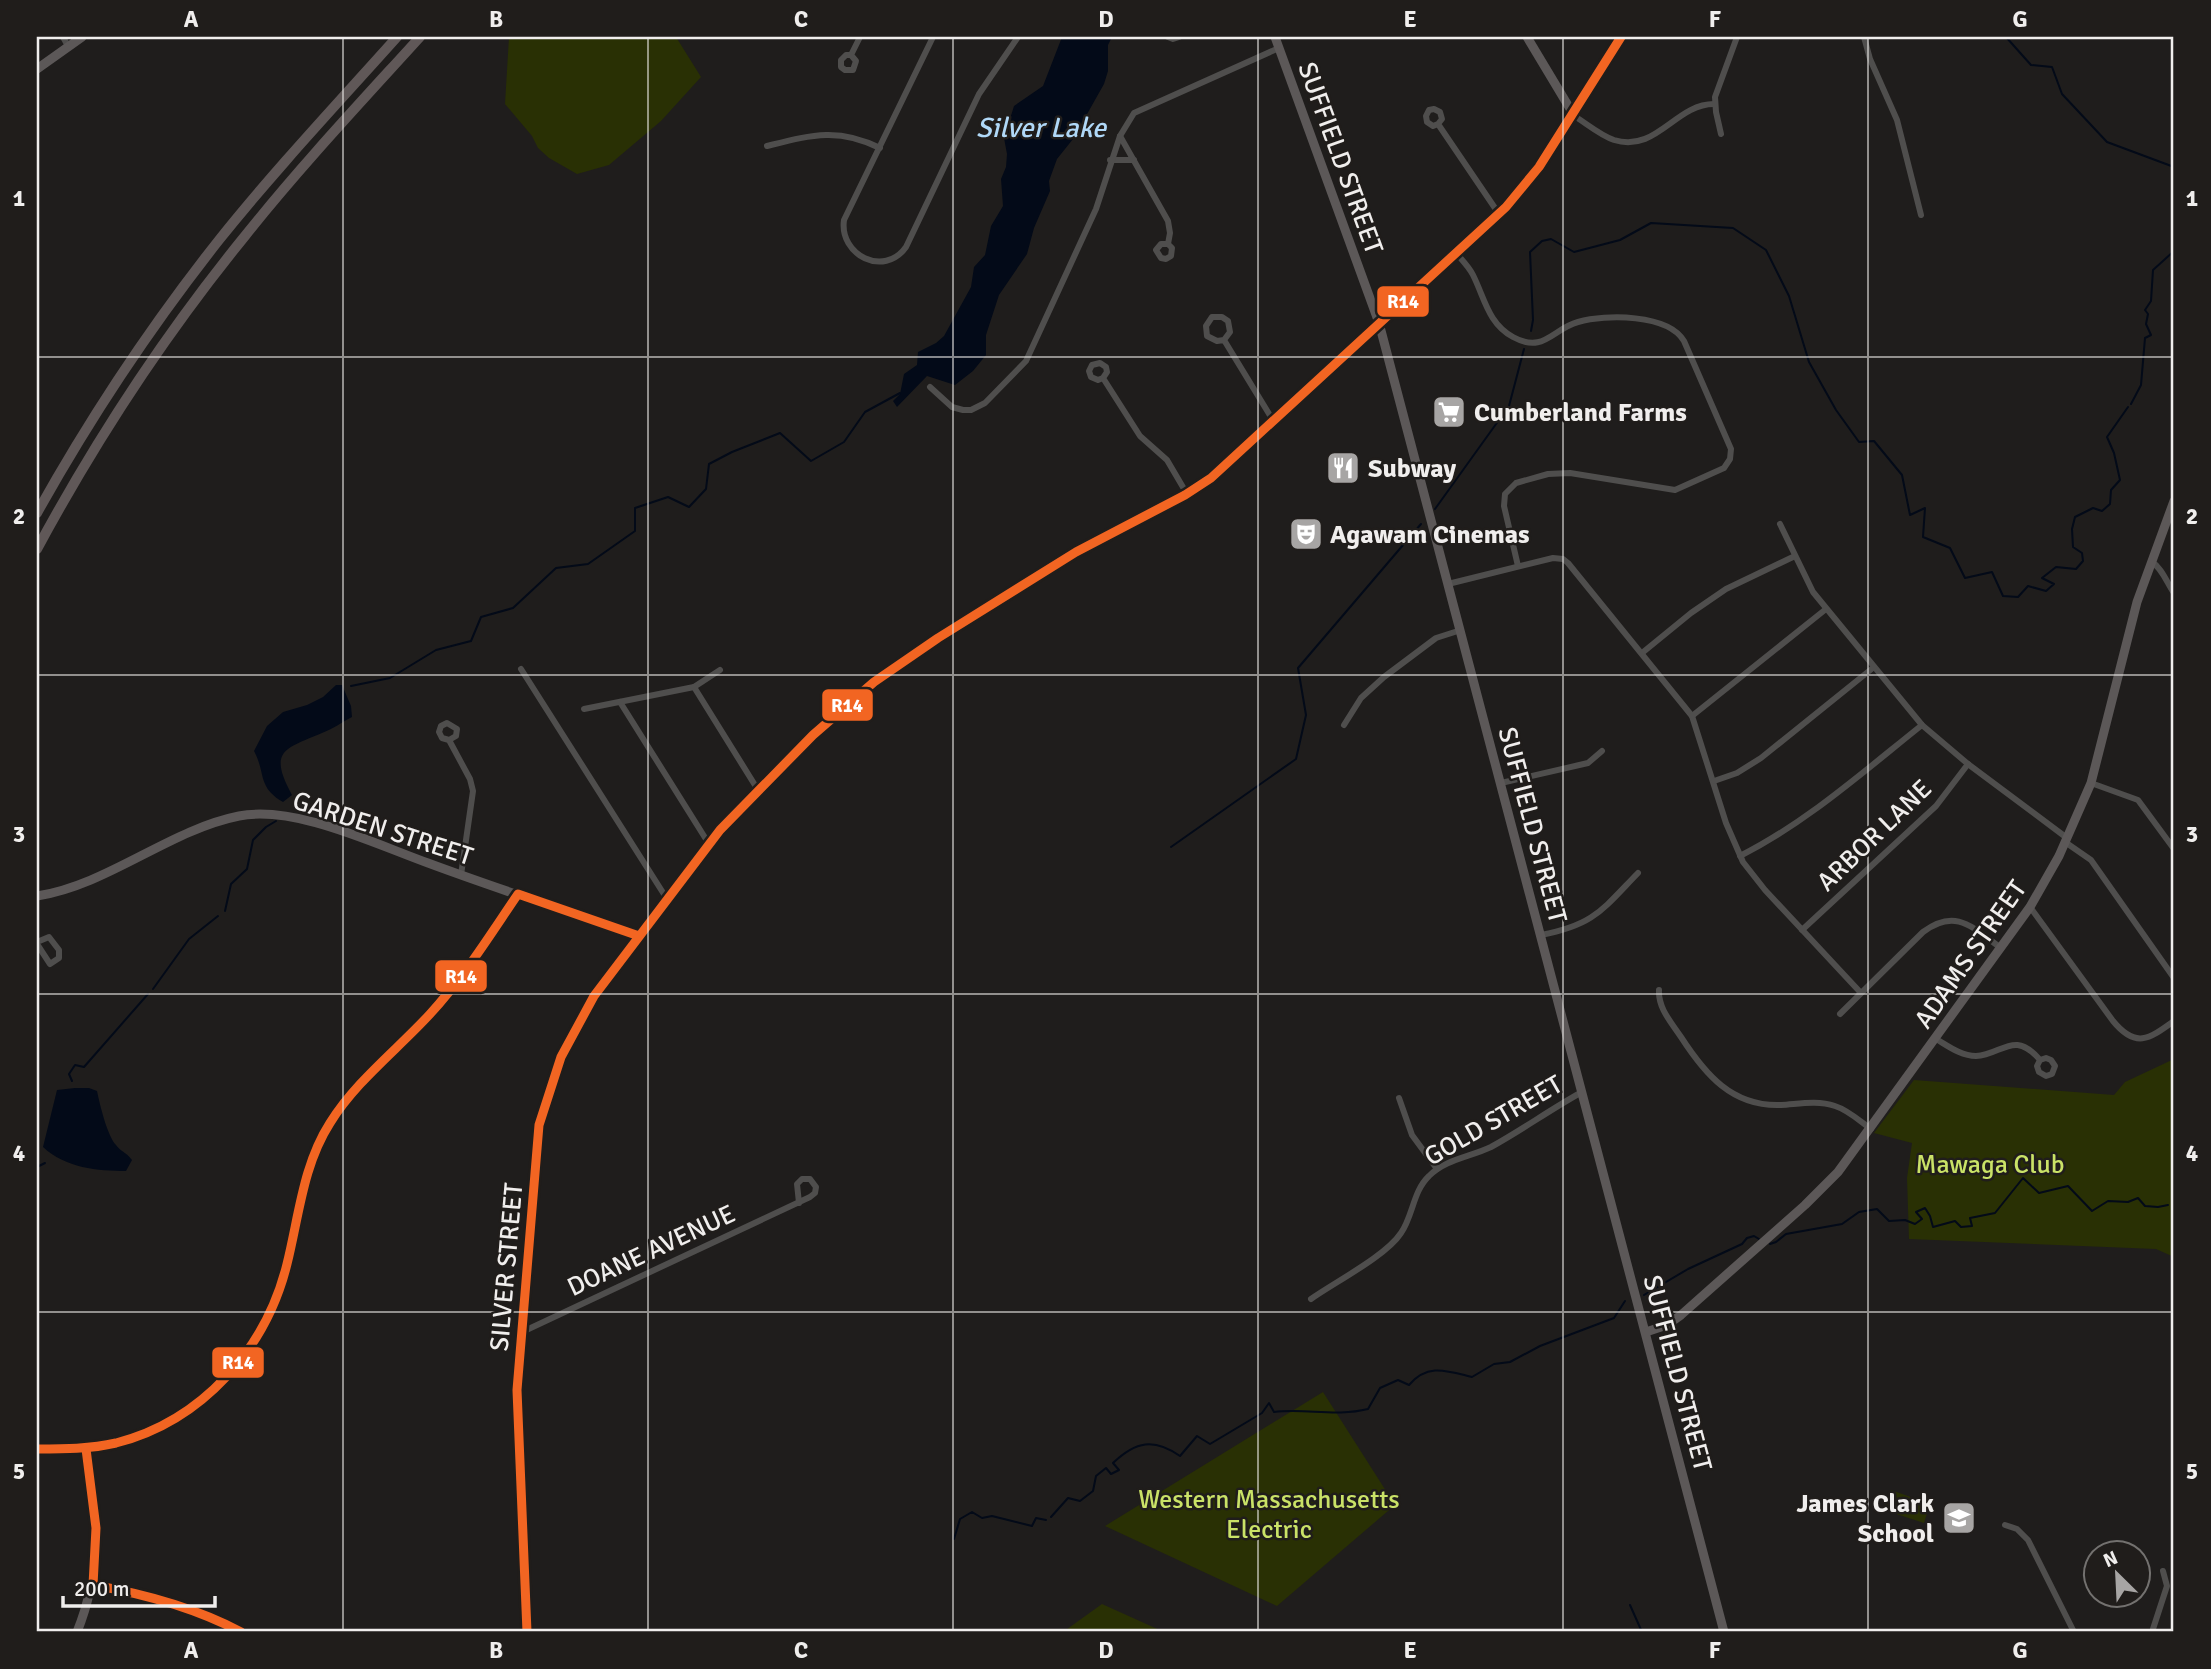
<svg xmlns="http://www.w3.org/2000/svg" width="2211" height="1669" font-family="Signika,sans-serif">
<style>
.green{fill:#293004}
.water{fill:#030a18}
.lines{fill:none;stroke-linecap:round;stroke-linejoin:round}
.stream{stroke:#030a18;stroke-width:2}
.street{stroke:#4f4e4d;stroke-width:6}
.secondary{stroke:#5c5858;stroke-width:9}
.highway{stroke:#605858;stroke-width:10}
.bus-1-casing{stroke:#201d1b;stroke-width:14}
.bus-1{stroke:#f26522;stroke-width:9}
.grid{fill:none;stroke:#f0eeed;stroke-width:2;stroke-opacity:0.55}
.labels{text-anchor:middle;stroke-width:5;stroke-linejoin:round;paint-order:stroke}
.street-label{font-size:26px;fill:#f0eeed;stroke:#201d1b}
.poi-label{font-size:26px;font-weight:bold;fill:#f0eeed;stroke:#201d1b;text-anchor:start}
.park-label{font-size:26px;fill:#cae267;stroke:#201d1b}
.water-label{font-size:28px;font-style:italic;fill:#b0d8f7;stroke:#201d1b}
.line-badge{stroke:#201d1b;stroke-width:2.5}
.badge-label{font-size:19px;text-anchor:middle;font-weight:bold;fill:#fff}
.neatline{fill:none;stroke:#f0eeed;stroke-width:2.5}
.grid-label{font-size:23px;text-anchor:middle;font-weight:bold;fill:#f0eeed}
</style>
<rect width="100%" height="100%" fill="#1f1d1c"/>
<g class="green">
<path d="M509 37H676L701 77 661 121 609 165 577 174 549 158 538 148 532 136 505 104Z"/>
<path d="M2174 1059V1257L2156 1249 1909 1239 1907 1178 1912 1143 1874 1133 1914 1080 2114 1095 2125 1082Z"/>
<path d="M1323 1392 1395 1505 1277 1606 1105 1526Z"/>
<path d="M1891 1490 1930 1504 1924 1523 1884 1510Z"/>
<path d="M1102 1604 1164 1632H1063Z"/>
</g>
<g class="water">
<path d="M1062 37H1112L1108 45V71L1104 84 1073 139 1057 159 1049 181 1050 191 1034 228 1027 254 999 295 986 335V355L973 371 955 385 927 376 897 407 893 401 900 394 904 374 917 365 918 352 936 343 944 336 971 287 974 267 985 255 991 226 1003 206 1001 179 1006 167 1007 154 1004 138 1014 106 1043 86Z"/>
<path d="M336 685H342L351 706 352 717C342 722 333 729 322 733 284 749 268 751 292 795L283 802C257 787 266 773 254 751L267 726 283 712 307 705 323 697Z"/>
<path d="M75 1088H89L97 1091C100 1105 107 1135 116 1145 121 1152 125 1151 132 1160L126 1171C98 1171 65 1168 43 1147L57 1090Z"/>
</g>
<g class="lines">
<g class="stream">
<path d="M2006 37 2031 65 2052 67 2062 94 2107 142 2174 167"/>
<path d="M1531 331 1533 320 1530 252 1542 241 1551 239 1574 252 1620 240 1651 223 1733 228 1766 250 1789 296 1809 362 1836 410 1859 442 1874 441 1902 475 1910 515 1925 508 1923 537 1950 548 1965 578 1992 572 2003 596 2018 597 2028 586 2046 591 2054 584 2042 578 2056 567 2076 569 2083 561 2082 553 2073 547 2072 529 2075 517 2093 508 2102 511 2110 504 2111 490 2120 480 2114 453 2107 437 2128 407"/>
<path d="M2131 404 2141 385 2145 338 2151 335 2146 324 2148 314 2145 310 2151 301 2153 270 2174 251"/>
<path d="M1435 509 1509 406 1524 349"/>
<path d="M351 686 390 678 436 650 471 641 481 617 513 608 556 568 588 564 635 531V508L668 497 689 507 706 489 709 464 732 452 780 433 811 461 844 442 865 412 900 393"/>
<path d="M1171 847 1296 759 1306 715 1298 668 1421 524"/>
<path d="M225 911 231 884 247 869 253 840 266 827 276 821"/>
<path d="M153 989 189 939 218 916"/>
<path d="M72 1081 69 1074 75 1065 84 1067 148 994"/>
<path d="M37 1167 45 1163"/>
<path d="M1770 1244 1776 1242 1786 1234 1842 1224 1859 1212 1877 1209 1889 1221 1905 1220 1915 1224 1922 1219 1916 1212 1925 1208 1930 1216 1933 1227 1955 1221 1961 1227 1972 1226 1970 1218 1995 1213 2023 1178 2039 1193 2068 1186 2092 1211 2108 1201 2128 1202 2138 1198 2145 1206 2158 1207 2168 1205"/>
<path d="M1644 1295 1688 1269 1742 1244 1747 1238 1754 1236 1759 1239"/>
<path d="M1051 1517 1068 1498 1080 1501 1093 1491 1096 1476 1106 1468 1111 1474 1119 1470 1113 1463C1136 1441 1154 1438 1180 1456L1197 1436 1210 1444 1262 1413 1269 1403 1274 1412C1305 1408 1336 1417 1368 1409L1380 1388 1398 1380 1409 1385C1428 1363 1447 1371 1472 1377L1494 1364 1510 1362 1540 1346 1614 1318 1625 1301"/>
<path d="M954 1539 960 1519 972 1512 982 1518 992 1516 1032 1526 1036 1518 1046 1520"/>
<path d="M1630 1605 1642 1632"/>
</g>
<g class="street">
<path d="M63 37 68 46"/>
<path d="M933 37 844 220C839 255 884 278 906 247L979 94 1018 37"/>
<path d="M1168 37 1173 39 1179 37"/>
<path d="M1864 37 1870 59 1897 120 1921 215"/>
<path d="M851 55 856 61 853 70H845L841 67V60L846 55H851L860 37"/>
<path d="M1571 114C1585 122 1599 135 1614 140 1657 153 1675 104 1714 104"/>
<path d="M1438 124 1442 119 1440 112 1434 109 1429 110 1426 116 1427 122 1433 126 1438 124 1499 214"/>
<path d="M1721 134 1716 112 1715 97 1737 37"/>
<path d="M1120 136 1168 221 1170 233 1168 244H1161L1156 250 1161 258 1166 259 1171 256 1172 248 1168 244"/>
<path d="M767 146C811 135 838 127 880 148"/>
<path d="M1110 160H1134"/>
<path d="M1456 253C1462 260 1469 267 1473 275 1485 299 1488 323 1513 337 1544 354 1552 329 1578 322 1606 314 1668 314 1684 341L1731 449 1730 459 1724 468 1675 490 1570 473 1548 474 1516 483 1505 494 1504 506 1518 566"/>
<path d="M1224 340 1217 341 1207 336 1206 326 1212 317H1222L1228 321 1230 332 1224 340 1274 422"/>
<path d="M1103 378 1098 380 1091 377 1089 371 1092 365 1100 363 1106 367 1107 372 1103 378 1140 436 1167 460 1187 494"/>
<path d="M930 387 952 407 963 410H971L985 403 1026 361 1096 209 1120 136 1134 113 1279 48"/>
<path d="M1780 524 1813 592 1922 725 1968 764 2067 838"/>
<path d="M2151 561C2162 568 2167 583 2174 593"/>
<path d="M1448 584 1553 558 1563 559 1568 563 1692 716 1726 823 1743 862 1765 890 1861 993"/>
<path d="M1642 653 1691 613 1726 589 1795 556"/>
<path d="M521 669 667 899"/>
<path d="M694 687 720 670"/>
<path d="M620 702 709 844"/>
<path d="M584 709 694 687 758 790"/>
<path d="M1692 716 1826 609"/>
<path d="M1344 725 1361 698 1384 677 1436 638 1461 630"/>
<path d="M449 740 456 736 457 729 447 723 441 726 439 732 442 738 449 740 470 779 473 791 461 875"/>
<path d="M1714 781 1737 773 1761 758 1874 667"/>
<path d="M1501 783 1588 763 1602 751"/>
<path d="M2091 783 2138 800 2174 849"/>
<path d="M2065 842 2091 860 2174 978"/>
<path d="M1740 856C1807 822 1863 772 1922 725"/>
<path d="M2030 907 2113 1021C2136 1049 2149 1039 2174 1021"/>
<path d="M1802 930 1936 806 1968 764"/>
<path d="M1541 935C1594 925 1602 910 1638 873"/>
<path d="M37 942 49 937 59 950V958L50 964 37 944"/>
<path d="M1659 990C1658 1008 1671 1022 1681 1037 1705 1074 1732 1107 1781 1105 1799 1104 1817 1100 1835 1106 1848 1110 1860 1121 1871 1129"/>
<path d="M1840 1014 1923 932C1956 907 1973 928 2001 948"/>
<path d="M1936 1039C1948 1046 1961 1056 1976 1056 2002 1055 2014 1029 2040 1060L2046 1058 2051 1060 2055 1066 2052 1074 2046 1076 2039 1072 2037 1066 2040 1060"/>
<path d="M1399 1098 1412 1135 1437 1169"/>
<path d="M1311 1299C1335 1282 1386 1256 1401 1233 1413 1216 1413 1191 1429 1176 1446 1159 1470 1157 1491 1147 1522 1130 1551 1109 1582 1092"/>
<path d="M520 1333 810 1197 815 1193 816 1187 810 1179H802L797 1184 799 1203"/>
<path d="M37 1449H86"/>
<path d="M2005 1525 2017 1529 2028 1540 2074 1632"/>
<path d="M2152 1632 2167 1586 2163 1571"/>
</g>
<g class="secondary">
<path d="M1275 37 1379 323 1724 1632"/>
<path d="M1527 37 1572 112"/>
<path d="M37 69 82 37"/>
<path d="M37 896C108 885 169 830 239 816 295 805 375 844 428 863 498 889 569 912 639 936"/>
<path d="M1646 1332 1667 1325 1681 1315 1805 1205 1838 1172 2030 907 2059 856 2091 783 2137 602 2174 501"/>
<path d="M93 1585C150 1595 190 1603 241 1632"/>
<path d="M77 1632C104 1565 95 1518 86 1449 182 1437 261 1368 284 1274 298 1220 301 1166 333 1118 359 1078 399 1050 430 1014 464 978 490 935 518 894"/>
<path d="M527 1632 517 1390 520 1333 539 1125 543 1107 561 1057 594 996 720 830 813 735 874 682 938 638 1076 552 1185 495 1211 478 1506 207 1539 167 1621 37"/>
</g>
<g class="highway">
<path d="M37 513C90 418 151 326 219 240 275 170 337 104 397 37"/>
<path d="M37 549C97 438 166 333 245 236 300 167 361 102 420 37"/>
</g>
<defs>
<g id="bus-1">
<path d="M37 1449C64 1449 90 1449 116 1443 202 1421 266 1349 287 1264 299 1216 303 1165 330 1123 356 1081 397 1050 430 1014 464 977 490 935 518 894L639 936"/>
<path d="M86 1449 96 1528 93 1585C145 1594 194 1607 241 1632"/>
<path d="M527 1632 517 1390 539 1125 561 1057 594 996 720 830 813 735 874 682 938 638 1076 552 1185 495 1211 478 1506 207 1539 167 1621 37"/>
</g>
</defs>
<use href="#bus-1" class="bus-1-casing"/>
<use href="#bus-1" class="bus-1"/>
</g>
<path class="grid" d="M343 37V1632M648 37V1632M953 37V1632M1258 37V1632M1563 37V1632M1868 37V1632M37 357H2174M37 675H2174M37 994H2174M37 1312H2174"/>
<defs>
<symbol id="supermarket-square" viewBox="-11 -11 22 22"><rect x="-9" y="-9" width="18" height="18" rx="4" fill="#a7a5a4" stroke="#201d1b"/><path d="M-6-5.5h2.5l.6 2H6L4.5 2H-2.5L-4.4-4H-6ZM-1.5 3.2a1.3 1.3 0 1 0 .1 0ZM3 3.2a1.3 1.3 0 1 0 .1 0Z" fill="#fff"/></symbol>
<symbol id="restaurant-square" viewBox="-11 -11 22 22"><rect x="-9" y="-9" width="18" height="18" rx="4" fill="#a7a5a4" stroke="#201d1b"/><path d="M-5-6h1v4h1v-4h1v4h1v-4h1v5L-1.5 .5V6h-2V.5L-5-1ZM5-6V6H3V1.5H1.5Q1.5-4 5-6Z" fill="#fff"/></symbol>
<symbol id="theatre-square" viewBox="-11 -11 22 22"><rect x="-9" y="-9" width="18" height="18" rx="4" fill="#a7a5a4" stroke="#201d1b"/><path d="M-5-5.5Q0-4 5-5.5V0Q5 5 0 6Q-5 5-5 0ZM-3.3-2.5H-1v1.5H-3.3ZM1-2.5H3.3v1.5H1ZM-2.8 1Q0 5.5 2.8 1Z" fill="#fff"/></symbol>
<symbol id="school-square" viewBox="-11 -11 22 22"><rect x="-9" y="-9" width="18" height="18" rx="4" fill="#a7a5a4" stroke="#201d1b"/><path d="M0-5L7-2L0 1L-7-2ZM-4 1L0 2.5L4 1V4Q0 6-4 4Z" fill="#fff"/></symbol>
</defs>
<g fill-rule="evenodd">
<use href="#supermarket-square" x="1430" y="393" width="38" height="38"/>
<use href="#restaurant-square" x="1324" y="449" width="38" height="38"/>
<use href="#theatre-square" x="1287" y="515" width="38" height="38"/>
<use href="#school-square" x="1940" y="1499" width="38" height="38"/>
</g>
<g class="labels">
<g class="street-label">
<text transform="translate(1341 158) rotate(70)" y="9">SUFFIELD STREET</text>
<text transform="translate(1533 825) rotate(75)" y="9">SUFFIELD STREET</text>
<text transform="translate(383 828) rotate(18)" y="9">GARDEN STREET</text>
<text transform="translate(1874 835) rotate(-44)" y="9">ARBOR LANE</text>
<text transform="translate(1970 954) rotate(-55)" y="9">ADAMS STREET</text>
<text transform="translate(1493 1120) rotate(-30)" y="9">GOLD STREET</text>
<text transform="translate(651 1250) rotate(-25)" y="9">DOANE AVENUE</text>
<text transform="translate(506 1267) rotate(-85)" y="9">SILVER STREET</text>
<text transform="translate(1678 1373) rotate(75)" y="9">SUFFIELD STREET</text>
</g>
<g class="poi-label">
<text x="1474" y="421">Cumberland Farms</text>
<text x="1368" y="477">Subway</text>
<text x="1330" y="543">Agawam Cinemas</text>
<text x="1934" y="1512" text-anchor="end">James Clark<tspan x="1934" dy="30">School</tspan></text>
</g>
<g class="park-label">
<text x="1990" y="1173">Mawaga Club</text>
<text x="1269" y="1508">Western Massachusetts<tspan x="1269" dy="30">Electric</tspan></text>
</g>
<g class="water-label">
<text x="1041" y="137">Silver Lake</text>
</g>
</g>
<g class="line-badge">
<rect x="1376" y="285" width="54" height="33" rx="7" fill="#f26522"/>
<rect x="821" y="688" width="53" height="34" rx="7" fill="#f26522"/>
<rect x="434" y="959" width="54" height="34" rx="7" fill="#f26522"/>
<rect x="211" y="1346" width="54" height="33" rx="7" fill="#f26522"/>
</g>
<g class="badge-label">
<text x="1403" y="308">R14</text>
<text x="847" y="712">R14</text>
<text x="461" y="983">R14</text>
<text x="238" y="1369">R14</text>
</g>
<rect width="2211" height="1669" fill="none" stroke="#201d1b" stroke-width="77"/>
<g transform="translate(2117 1574) rotate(336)"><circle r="33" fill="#201d1b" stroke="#73716f" stroke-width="2"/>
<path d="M0-5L12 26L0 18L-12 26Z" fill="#a7a5a4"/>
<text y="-10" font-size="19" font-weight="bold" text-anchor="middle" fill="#f0eeed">N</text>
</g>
<path d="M63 1596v10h152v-10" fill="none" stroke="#f0eeed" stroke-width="3.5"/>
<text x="74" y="1596" font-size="21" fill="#f0eeed" stroke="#201d1b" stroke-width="5" paint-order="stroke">200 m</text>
<rect x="38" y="38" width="2134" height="1592" class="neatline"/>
<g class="grid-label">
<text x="191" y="27">A</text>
<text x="496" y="27">B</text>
<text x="801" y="27">C</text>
<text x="1106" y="27">D</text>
<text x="1410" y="27">E</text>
<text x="1715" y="27">F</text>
<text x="2020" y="27">G</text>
<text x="19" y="206">1</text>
<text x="2192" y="206">1</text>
<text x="19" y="524">2</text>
<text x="2192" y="524">2</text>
<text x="19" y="842">3</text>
<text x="2192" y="842">3</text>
<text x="19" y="1161">4</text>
<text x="2192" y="1161">4</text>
<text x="19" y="1479">5</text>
<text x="2192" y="1479">5</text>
<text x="191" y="1658">A</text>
<text x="496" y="1658">B</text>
<text x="801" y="1658">C</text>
<text x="1106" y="1658">D</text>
<text x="1410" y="1658">E</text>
<text x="1715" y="1658">F</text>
<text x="2020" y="1658">G</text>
</g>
</svg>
